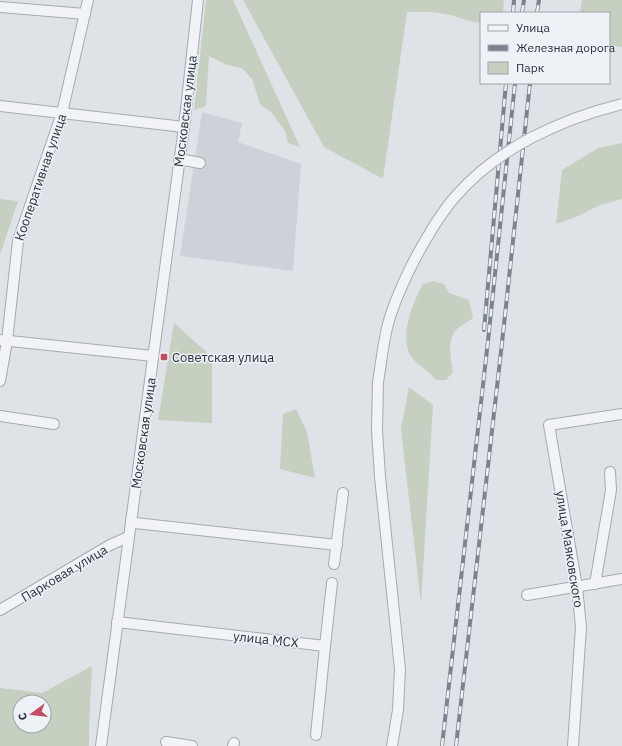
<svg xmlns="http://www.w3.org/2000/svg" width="622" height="746" font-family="'IBM Plex Sans',sans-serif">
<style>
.built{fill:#cdd2d9}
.green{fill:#c5d0c1;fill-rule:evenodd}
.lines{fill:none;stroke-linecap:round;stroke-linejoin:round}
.minor-casing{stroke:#a5aab1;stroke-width:12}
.minor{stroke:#f1f3f6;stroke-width:10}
.rail-casing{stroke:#7a838f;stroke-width:4}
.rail{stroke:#eef1f5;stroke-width:2.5;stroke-dasharray:8;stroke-linecap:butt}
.minor-bridge-casing{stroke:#a5aab1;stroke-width:12;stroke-linecap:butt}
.minor-bridge{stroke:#f1f3f6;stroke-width:10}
.poi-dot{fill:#c24e65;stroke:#eef1f5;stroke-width:1.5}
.labels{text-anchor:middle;stroke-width:3;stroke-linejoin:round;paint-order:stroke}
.street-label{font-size:13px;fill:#29313d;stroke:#eef1f5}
.poi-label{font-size:13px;fill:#29313d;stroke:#eef1f5;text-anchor:start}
</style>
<rect width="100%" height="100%" fill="#dfe3e7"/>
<path class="built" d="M202 112 242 123 238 142 301 164 293 271 180 256Z"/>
<g class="green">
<path d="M206 0H233L300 147 288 143 285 131 272 113 260 104 252 79 242 68 227 65 209 56 206 106 194 110Z"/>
<path d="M243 0H504L503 13H481V23C470 22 461 18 451 15 437 12 421 11 407 12L383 179 324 147Z"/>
<path d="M582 0H622V47L609 45V13H580Z"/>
<path d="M622 143V199L600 205 576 217 556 224 562 170 598 148Z"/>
<path d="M0 199 18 201 0 255Z"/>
<path d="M433 281 444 284 449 293 469 300 473 318C468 322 459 326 455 331 447 343 451 359 453 372L446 380H436C429 371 420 367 413 359 397 339 413 303 423 284Z"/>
<path d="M174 323 212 357V423L158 420Z"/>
<path d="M409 387 433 405 421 604 401 429Z"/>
<path d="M296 409 307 432 315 478 280 469 283 414Z"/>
<path d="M92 666 89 727V746H0V688L42 693ZM20 702H44V726H20Z"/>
</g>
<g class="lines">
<defs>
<g id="minor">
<path d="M0 7 85 14"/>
<path d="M0 106 184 127"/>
<path d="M179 159 200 163"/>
<path d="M0 340 153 356"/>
<path d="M0 381 7 341 18 241 62 113 88 0"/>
<path d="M378 382 377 430 380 477 400 669 398 710 392 746"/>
<path d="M0 416 54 424"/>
<path d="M131 520 135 523 337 545"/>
<path d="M334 564 343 493"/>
<path d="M595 584 611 490 610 472"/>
<path d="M527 595 622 579"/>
<path d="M0 610 110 545 128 537"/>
<path d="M117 622 325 646 316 735"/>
<path d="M325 646 332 583"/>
<path d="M166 742 192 746"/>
<path d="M101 746 184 127 198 0"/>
<path d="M233 746 234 743"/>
<path d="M573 746 581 627 577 587 549 425 622 414"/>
</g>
</defs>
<use href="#minor" class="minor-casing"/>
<use href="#minor" class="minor"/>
<defs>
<g id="rail">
<path d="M513 13 514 0"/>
<path d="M522 13 524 0"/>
<path d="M537 13 539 0"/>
<path d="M484 330 506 83"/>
<path d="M442 746 488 341 515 83"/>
<path d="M456 746 502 343 530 83"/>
</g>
</defs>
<use href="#rail" class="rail-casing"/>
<use href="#rail" class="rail"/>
<defs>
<path id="minor-bridge" d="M378 382C381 364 383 345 387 328 393 304 406 276 417 255 428 235 440 214 455 197 497 148 561 119 622 104"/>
</defs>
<use href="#minor-bridge" class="minor-bridge-casing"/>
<use href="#minor-bridge" class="minor-bridge"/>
</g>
<rect class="poi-dot" x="160" y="353" width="8" height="8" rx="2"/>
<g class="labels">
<g class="street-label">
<text transform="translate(185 111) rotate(-83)" y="5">Московская улица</text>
<text transform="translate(40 177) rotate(-71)" y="5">Кооперативная улица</text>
<text transform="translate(143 433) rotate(-82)" y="5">Московская улица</text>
<text transform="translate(570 549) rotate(81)" y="5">улица Маяковского</text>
<text transform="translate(64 573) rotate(-31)" y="5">Парковая улица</text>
<text transform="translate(266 639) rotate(6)" y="5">улица МСХ</text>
</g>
<g class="poi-label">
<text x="172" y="362">Советская улица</text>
</g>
</g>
<rect x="480" y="12" width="130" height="72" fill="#eef1f5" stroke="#9fa4ab"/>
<rect x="488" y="25" width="20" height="6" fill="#f1f3f6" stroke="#9fa4ab"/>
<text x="516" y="32" font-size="12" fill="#29313d">Улица</text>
<rect x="488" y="45" width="20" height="6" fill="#7a838f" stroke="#9fa4ab"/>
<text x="516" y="52" font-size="12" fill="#29313d">Железная дорога</text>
<rect x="488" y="62" width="20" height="12" fill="#c5d0c1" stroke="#9fa4ab"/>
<text x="516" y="72" font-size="12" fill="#29313d">Парк</text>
<g transform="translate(32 714) rotate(255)"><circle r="19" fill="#eef1f5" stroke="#9fa4ab"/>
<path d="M0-3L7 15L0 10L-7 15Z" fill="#c24e65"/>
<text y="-6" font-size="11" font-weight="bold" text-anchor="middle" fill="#29313d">С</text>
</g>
</svg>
